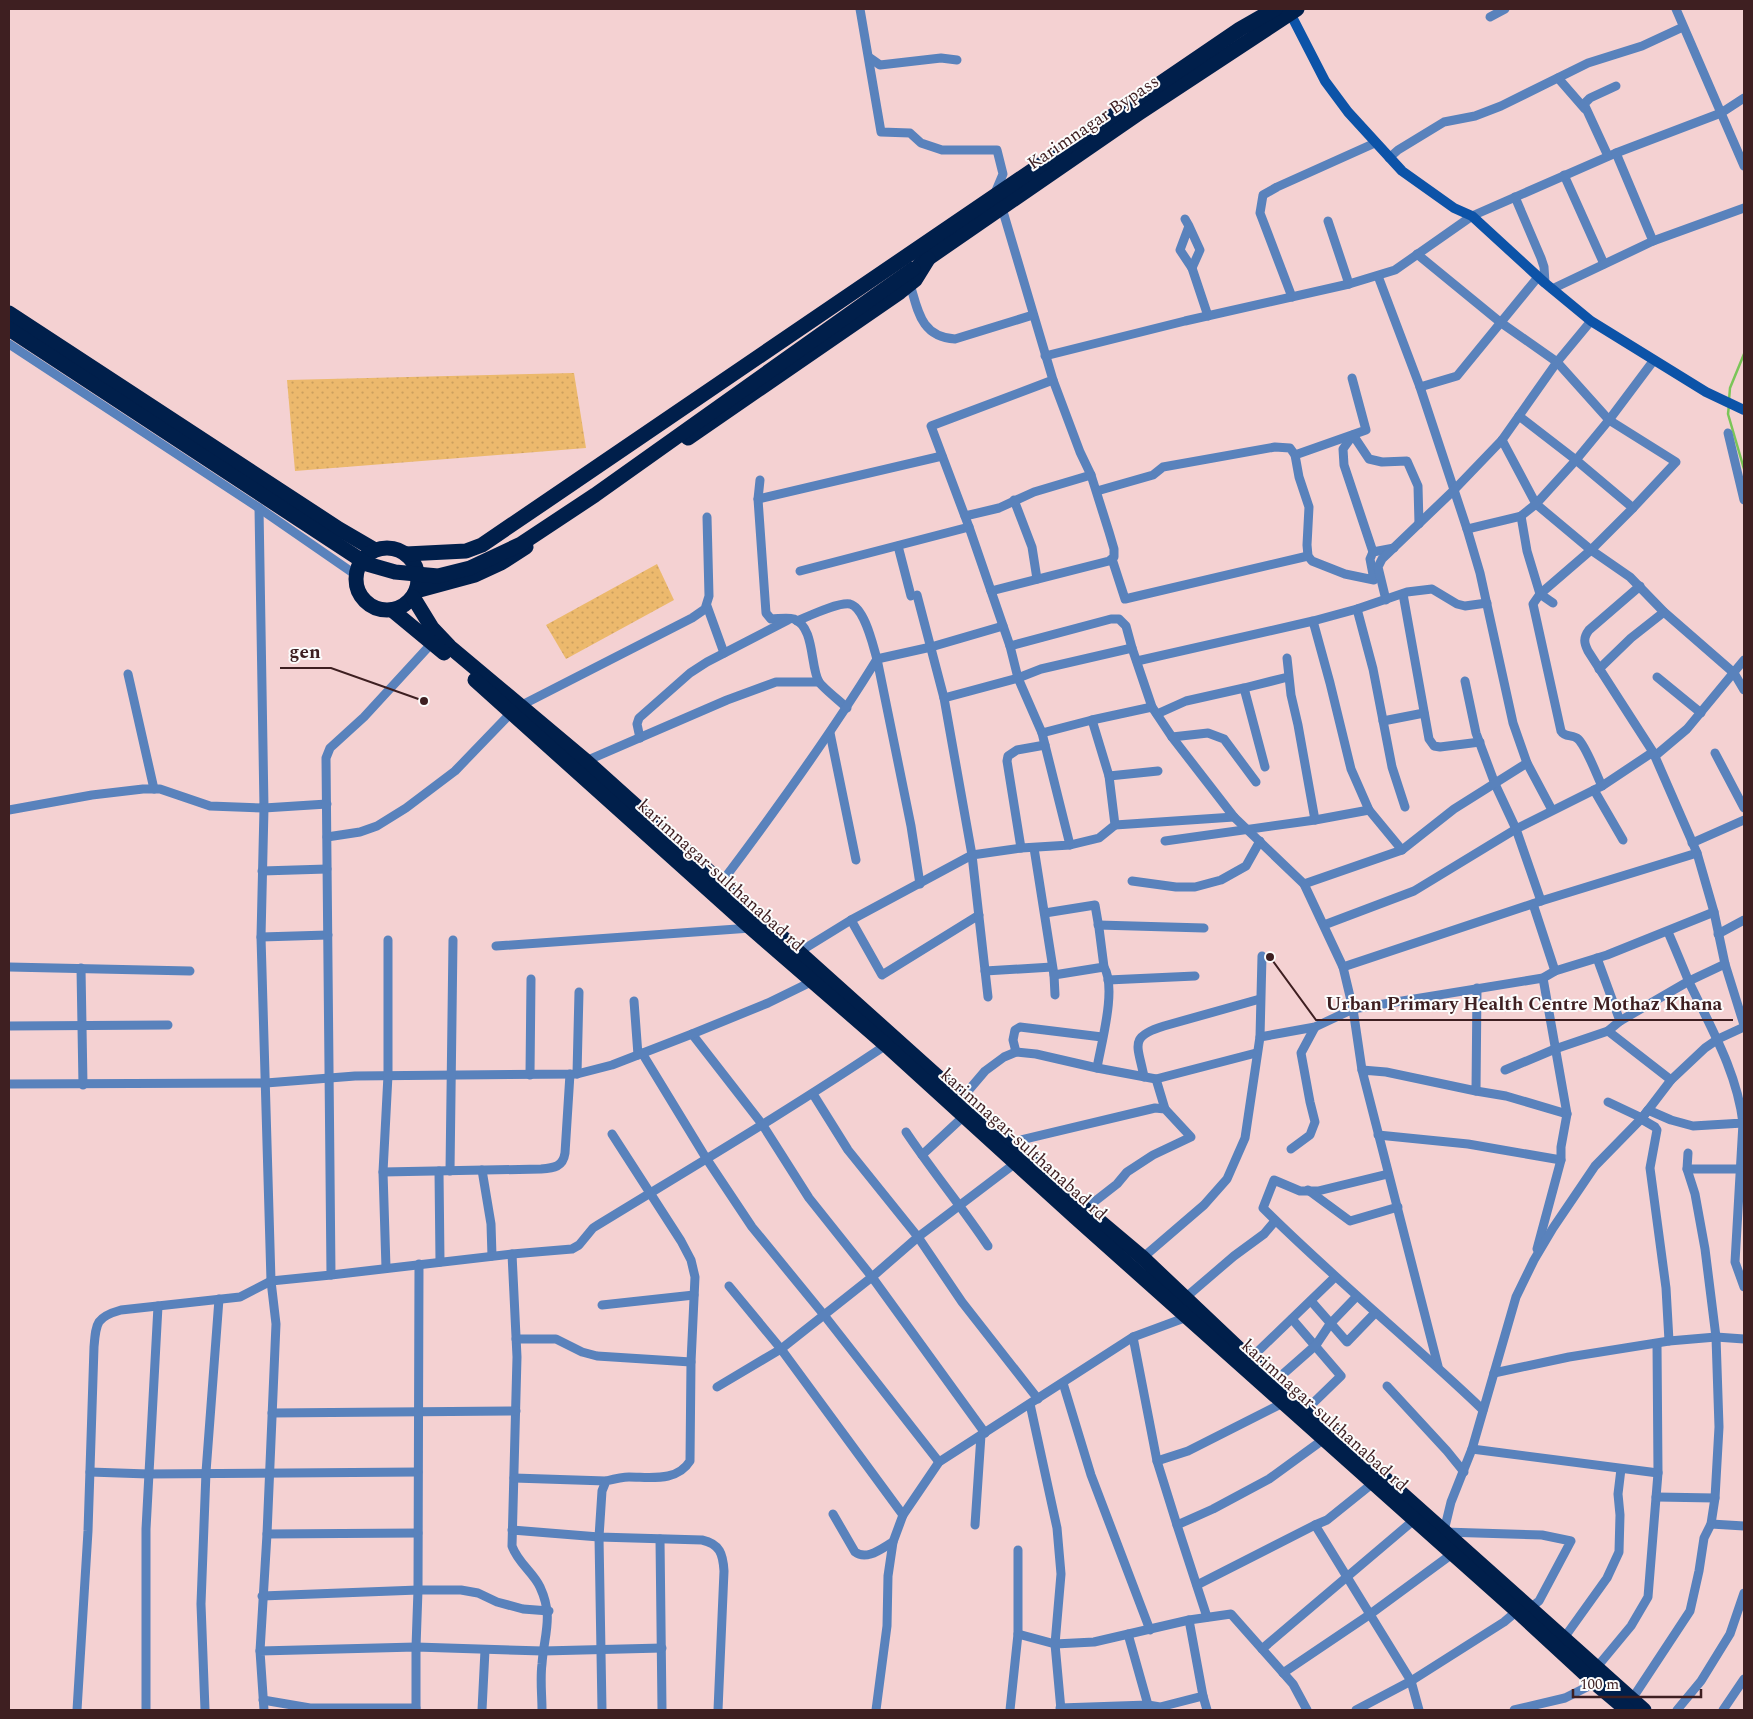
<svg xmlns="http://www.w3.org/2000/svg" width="1753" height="1719" font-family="Spectral,serif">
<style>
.grass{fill:url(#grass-dots)}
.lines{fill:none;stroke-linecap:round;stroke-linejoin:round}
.stream{stroke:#7bc558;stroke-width:2.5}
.street{stroke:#5982bc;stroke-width:9}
.secondary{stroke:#0c53a8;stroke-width:10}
.highway{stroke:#001f4b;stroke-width:15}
.highway-bridge{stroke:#001f4b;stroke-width:15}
.labels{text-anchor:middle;stroke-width:4;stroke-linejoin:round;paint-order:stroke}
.street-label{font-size:18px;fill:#3e1f21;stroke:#fcfcfc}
.leader{fill:none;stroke:#3e1f21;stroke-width:2}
.callout-dot{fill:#3e1f21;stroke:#fcfcfc;stroke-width:2}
.callout-label{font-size:19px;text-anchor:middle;font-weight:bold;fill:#3e1f21;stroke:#fcfcfc;stroke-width:4;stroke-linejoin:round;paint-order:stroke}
</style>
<defs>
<pattern id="grass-dots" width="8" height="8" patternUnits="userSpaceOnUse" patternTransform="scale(1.25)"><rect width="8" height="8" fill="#ecb96d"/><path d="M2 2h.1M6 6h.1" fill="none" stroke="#cb9f5e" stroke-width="1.8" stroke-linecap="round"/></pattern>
</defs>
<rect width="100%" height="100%" fill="#f4d1d2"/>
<g class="grass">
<path d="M574 373 586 448 295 471 287 380Z"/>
<path d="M657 564 674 600 566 659 546 625Z"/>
</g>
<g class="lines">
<g class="stream">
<path d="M1729 400 1730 388 1744 354"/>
<path d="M1729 405 1728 414 1744 469"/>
</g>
<g class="street">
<path d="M860 9 881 132 910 133 921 143 942 150H997L1003 174 995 193"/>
<path d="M1490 17 1505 9"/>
<path d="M870 58 880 65 941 58 957 60"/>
<path d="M1558 78 1585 109"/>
<path d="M1744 98 1721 113 1744 166"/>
<path d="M1608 156 1584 104 1590 98 1616 86"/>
<path d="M1389 158 1398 150 1444 122 1475 116 1501 106 1588 63 1642 46 1683 27"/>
<path d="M1564 175 1604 264"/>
<path d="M1515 197 1541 258 1544 267 1545 283"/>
<path d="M1002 208 1053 380 931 426 969 527 1010 646 1018 678 1042 733 1092 720"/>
<path d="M1185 219 1189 226 1180 250 1192 268 1200 250 1189 226"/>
<path d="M1328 221 1349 284 1395 270 1472 216 1616 153"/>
<path d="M1653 241 1744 208"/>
<path d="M1417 254 1500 322 1557 362 1609 420 1676 462 1633 508"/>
<path d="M1192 268 1208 316"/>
<path d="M1378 276 1420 387 1467 529 1480 573 1513 723 1527 763"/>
<path d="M910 284C918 311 921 337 955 339L1033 315"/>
<path d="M1552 289 1653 241 1616 153 1721 113 1676 9"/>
<path d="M1292 297 1260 213 1263 195 1277 187 1375 143"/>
<path d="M9 344 259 508 356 575"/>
<path d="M1045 356 1185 321 1349 284"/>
<path d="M1420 387 1457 376 1538 277"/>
<path d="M1519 416 1576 460 1633 508 1591 550 1540 594 1533 604 1561 731C1565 738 1573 734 1578 739 1586 746 1597 776 1602 786"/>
<path d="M1728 433 1744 500"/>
<path d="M1502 440 1536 504 1591 550 1630 577 1664 612 1734 673 1744 690"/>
<path d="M1295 455 1366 430 1352 378"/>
<path d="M760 480 758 499 766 613 771 619C778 619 787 617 794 619 815 627 810 667 819 682 823 688 841 702 847 708"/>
<path d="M1097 491 1153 475 1163 467 1275 447 1290 448 1295 455 1299 477 1309 507 1307 545 1308 556 1312 561 1345 574 1374 580 1370 559 1373 552 1394 548"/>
<path d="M758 499 942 456"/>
<path d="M1014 500 1032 547 1037 579"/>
<path d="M965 516 999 508 1034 492 1091 475"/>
<path d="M1521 516 1527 551 1540 594 1553 603"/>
<path d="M1467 529 1521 516 1536 504 1576 460 1609 420 1654 360"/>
<path d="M898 546 911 596"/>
<path d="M1373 552 1344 465 1343 449 1353 435 1369 459 1382 462 1407 461 1418 486 1419 524"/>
<path d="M1112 559 1125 599 1308 556"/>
<path d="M800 571 969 527"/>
<path d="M1640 586 1589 630C1583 638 1584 643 1588 651L1653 752 1697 853 1714 912"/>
<path d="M991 591 1109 561 1114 557V549L1109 532 1091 475 1080 452 1053 380"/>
<path d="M1403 594 1429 739 1434 746 1440 747 1480 742"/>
<path d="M917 595 944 698"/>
<path d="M1386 600 1378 567 1382 559 1453 491 1502 440 1557 362 1591 321"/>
<path d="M707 606 724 653"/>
<path d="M1357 609 1373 669 1392 767 1405 807"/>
<path d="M797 621C809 616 838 602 850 604 865 608 873 646 877 659L931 647 1003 626"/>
<path d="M1313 621 1330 683 1351 769 1369 810"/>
<path d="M1010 646 1111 619H1119L1126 626 1132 648"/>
<path d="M1287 658 1291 695 1298 725 1315 820"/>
<path d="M1137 661 1313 621 1357 609 1407 592 1432 589 1457 604 1465 606 1487 603"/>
<path d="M1599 669 1631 638 1664 612"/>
<path d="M128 674 154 789"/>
<path d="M1657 677 1701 713"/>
<path d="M1465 681 1476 733 1495 784 1516 829 1541 901"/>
<path d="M1244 688 1265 767"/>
<path d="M520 706 692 618 705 609 709 596 707 517"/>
<path d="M1152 707 1092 720 1109 776 1158 771"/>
<path d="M1157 714 1186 701 1244 688 1288 677"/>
<path d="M1383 721 1424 713"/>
<path d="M830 733 856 860"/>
<path d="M1172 737 1208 733 1224 739 1256 782"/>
<path d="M640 738 637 724 639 718 690 673 707 662 788 620"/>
<path d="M1715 753 1744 808"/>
<path d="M1655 756 1687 729 1744 660"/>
<path d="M586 761 727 700 776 682H819"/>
<path d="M1594 790 1623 840"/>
<path d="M9 810 92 795 143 789H160L210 806 264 808 259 508"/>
<path d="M1115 825 1234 817"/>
<path d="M327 837 360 832 377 826 406 808 455 771 511 713"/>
<path d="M1165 841 1315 820 1369 810 1402 850"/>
<path d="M1692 843 1744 820"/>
<path d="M1070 845 1099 838 1115 825 1109 776"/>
<path d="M1021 848 1007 761 1008 756 1017 750 1045 745"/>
<path d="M1034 848 1054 975 1055 995"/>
<path d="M262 871 327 869"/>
<path d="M1132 881 1176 887H1195L1221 880 1246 866 1260 841"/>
<path d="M721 883C776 810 829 737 877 659L911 826 920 884"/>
<path d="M1304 884 1402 850 1454 809 1527 763 1552 810"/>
<path d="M1533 904 1555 971"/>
<path d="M1045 913 1095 905 1099 928 1104 967 1054 975"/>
<path d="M851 920 882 975 979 915"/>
<path d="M1098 925 1204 928"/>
<path d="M1324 925 1414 891 1516 829 1602 786 1653 752"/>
<path d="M1668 932C1675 948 1682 965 1689 982 1711 1028 1737 1072 1743 1123L1693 1126 1671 1120 1648 1110 1642 1118 1643 1120 1655 1127 1657 1130 1650 1168 1666 1288 1669 1341"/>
<path d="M1718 934 1744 920"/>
<path d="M261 937 328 935"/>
<path d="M496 946 751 928"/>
<path d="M799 952 851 920 972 855 944 698 1018 678 1041 669 1132 648 1152 707 1172 737 1234 817 1304 884 1343 967 1353 1009 1543 978 1555 971 1607 955 1714 912 1725 964 1744 1025"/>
<path d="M1597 958 1620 1021"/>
<path d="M9 967 190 971"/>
<path d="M1343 967 1541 901 1697 853"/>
<path d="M81 968 83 1085"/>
<path d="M985 971 1052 967"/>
<path d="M1108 980 1195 976"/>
<path d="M988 997 972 855 1021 848 1070 845 1042 733"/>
<path d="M634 1001 638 1055"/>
<path d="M9 1026 168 1025"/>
<path d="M1608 1031 1671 1080"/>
<path d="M692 1034 762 1124 809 1198 872 1277 985 1433"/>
<path d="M1260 1037 1315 1027 1353 1009 1362 1070"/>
<path d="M1016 1052 1013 1040 1015 1030 1020 1027 1102 1037"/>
<path d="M642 1053 706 1158 752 1227 824 1315 939 1462"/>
<path d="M1097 1068C1101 1044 1117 988 1104 967"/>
<path d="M1505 1070 1555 1049 1608 1031 1620 1021 1689 981 1725 964"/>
<path d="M577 1074 579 992"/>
<path d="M530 1075 531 979"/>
<path d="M1144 1077C1138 1045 1128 1037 1164 1026L1260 999"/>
<path d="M1156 1079 1165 1109"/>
<path d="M9 1084 266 1083 355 1076 577 1074 612 1065 692 1034 768 1003 813 981"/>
<path d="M1476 1091 1506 1096 1567 1114"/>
<path d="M813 1094 848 1150 918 1237 962 1302 1038 1399"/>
<path d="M962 1098 985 1071 1004 1057 1016 1052 1036 1054 1097 1068 1156 1079 1256 1053"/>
<path d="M1608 1102 1642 1118"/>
<path d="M1743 1123 1735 1262 1744 1287"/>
<path d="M906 1132C932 1171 962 1207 988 1246"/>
<path d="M1378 1135 1468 1144 1561 1160"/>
<path d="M1012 1142 1155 1108 1165 1109 1191 1137 1153 1155 1127 1172 1117 1184 1085 1209"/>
<path d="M1291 1149 1310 1135 1315 1122 1310 1102 1301 1053 1315 1027"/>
<path d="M922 1155 964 1116"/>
<path d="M1687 1169H1739"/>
<path d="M482 1170 491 1224 492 1256"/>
<path d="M439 1171 440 1262"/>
<path d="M450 1171 453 940"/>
<path d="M383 1172 541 1169C554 1168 563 1167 565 1153L570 1074"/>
<path d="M1388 1174 1318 1191H1300L1274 1180 1263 1208C1333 1278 1411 1341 1483 1410"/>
<path d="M1308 1190 1350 1221 1398 1207"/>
<path d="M1537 1249 1561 1160V1147L1567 1114 1543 978"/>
<path d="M512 1254 517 1357 512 1546C518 1563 533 1572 540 1587 554 1617 544 1634 542 1664 540 1679 542 1695 542 1710"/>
<path d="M1140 1260 1204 1205 1227 1179 1245 1138 1260 1037 1262 956"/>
<path d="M386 1268 383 1172 388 1075V940"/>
<path d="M331 1275 512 1254 572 1249 579 1245 593 1228C691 1168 791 1109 886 1045"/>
<path d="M729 1286 781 1349 903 1515"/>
<path d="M1185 1298 1234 1256 1264 1234 1275 1221"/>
<path d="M1311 1301 1347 1342 1375 1313"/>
<path d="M602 1305 694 1295"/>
<path d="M1292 1319 1341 1376 1307 1409"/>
<path d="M1133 1337 1157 1461 1177 1525"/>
<path d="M516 1339H556L582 1352 597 1356 691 1362"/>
<path d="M1657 1344 1658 1473"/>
<path d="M1250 1359 1335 1277"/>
<path d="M1438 1366 1362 1070 1386 1072 1476 1091 1477 988"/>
<path d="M1494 1373 1569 1357 1669 1341 1716 1337 1744 1339"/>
<path d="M1274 1382 1316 1345 1330 1324 1356 1297"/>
<path d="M1063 1383 1091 1475 1150 1630"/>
<path d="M1387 1386 1447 1451 1464 1472"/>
<path d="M717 1387 781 1349 872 1277 918 1237 1018 1161"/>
<path d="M1030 1404 1057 1528 1061 1574 1055 1644 1061 1710"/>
<path d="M272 1413 516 1411"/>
<path d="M1472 1449 1658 1473 1648 1597 1631 1626 1597 1667"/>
<path d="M1157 1461 1188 1451 1283 1403"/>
<path d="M90 1472 148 1474 418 1472"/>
<path d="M514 1478 606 1481"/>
<path d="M1656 1497 1715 1498"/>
<path d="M833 1514 855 1552C867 1561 882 1548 893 1542"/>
<path d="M1711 1524 1744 1526"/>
<path d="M975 1525 981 1435"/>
<path d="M1315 1525 1327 1520 1373 1483"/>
<path d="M512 1530 599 1537 702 1540C720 1544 723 1554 724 1571L718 1710"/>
<path d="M1444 1532 1542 1535 1571 1541 1539 1601 1530 1608"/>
<path d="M267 1534 418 1533"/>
<path d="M1443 1535 1451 1502 1472 1449 1516 1297 1534 1260 1553 1228 1595 1166 1642 1118 1671 1080 1705 1048 1718 1039 1744 1027"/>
<path d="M660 1539 662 1710"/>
<path d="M1197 1585 1315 1525 1411 1681 1419 1710"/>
<path d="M262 1596 418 1590H461L478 1593 497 1602 523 1609 549 1611"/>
<path d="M1207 1617 1177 1525 1213 1509 1269 1479 1324 1439"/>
<path d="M1018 1634 1055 1644 1094 1642 1189 1620 1231 1614 1293 1684 1307 1710"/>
<path d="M1128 1634 1148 1705 1160 1707 1203 1696 1189 1620"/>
<path d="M1564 1638 1607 1578 1619 1552 1620 1515 1618 1494 1621 1469"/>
<path d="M1262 1649 1414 1520"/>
<path d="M260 1651 267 1534 276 1324 271 1281 261 937 264 808 327 804"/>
<path d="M1283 1673 1369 1615 1452 1554"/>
<path d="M1203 1696 1207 1710"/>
<path d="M1632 1699 1690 1611 1699 1571 1704 1538 1711 1524 1715 1498 1719 1427 1716 1337 1705 1249 1695 1194 1687 1169 1688 1153"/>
<path d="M263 1700 310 1708H416"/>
<path d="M1060 1708 1148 1705"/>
<path d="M77 1710 88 1531 94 1347C96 1323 96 1317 121 1310L240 1297 271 1281 331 1275 326 758 330 748 364 717 432 643"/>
<path d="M146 1710V1529L158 1306"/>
<path d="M205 1710 201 1604 206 1472 219 1299"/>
<path d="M264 1710 260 1651 416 1647 543 1651 662 1648"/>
<path d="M416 1710V1647L418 1590 419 1264"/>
<path d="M482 1710 485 1650"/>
<path d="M602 1710 599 1537 602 1491 606 1481C614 1479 622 1477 629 1477 651 1477 677 1482 690 1461L691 1362 695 1277 691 1260 681 1241 612 1134"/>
<path d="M876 1710 887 1626 888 1576 893 1542 903 1515 939 1462 1133 1337 1187 1317"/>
<path d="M1010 1710 1018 1634V1550"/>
<path d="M1356 1710 1411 1681 1504 1622 1517 1611"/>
<path d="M1514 1710 1565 1698 1595 1683"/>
<path d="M1677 1710 1701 1681 1730 1634 1744 1593"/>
<path d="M1723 1710 1744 1679"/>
</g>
<path class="secondary" d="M1288 9 1325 81 1348 112 1402 171 1454 208 1472 216 1545 283 1591 321 1706 392 1744 410"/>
<g class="highway">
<path d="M920 264 1139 113 1297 9"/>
<path d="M9 313 339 529 375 550"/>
<path d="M688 438 900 292 915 280 928 259"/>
<circle cx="387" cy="579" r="31"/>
<path d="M406 554 466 551 482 545 1240 29 1275 9"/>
<path d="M416 591 475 575 501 563 526 547"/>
<path d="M413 597 432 628 450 647 586 761 1085 1209 1142 1257 1274 1382 1307 1409 1644 1710"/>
<path d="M392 610 444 653"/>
<path d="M475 680 751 928 886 1045 1075 1217 1517 1611 1595 1683 1627 1710"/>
</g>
<path class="highway-bridge" d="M9 329 367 564 395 572 438 576 470 568 521 544 595 495 913 269"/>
</g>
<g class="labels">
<g class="street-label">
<text transform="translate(1093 122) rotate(-34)" y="6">Karimnagar Bypass</text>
<text transform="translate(721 875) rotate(42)" y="6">karimnagar-sulthanabad rd</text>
<text transform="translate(1024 1144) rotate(42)" y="6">karimnagar-sulthanabad rd</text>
<text transform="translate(1325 1415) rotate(42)" y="6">karimnagar-sulthanabad rd</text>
</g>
</g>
<path class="leader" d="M424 701L331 668H280M1270 957L1316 1020H1733"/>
<g class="callout-dot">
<circle cx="424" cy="701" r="5"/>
<circle cx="1270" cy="957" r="5"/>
</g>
<g class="callout-label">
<text x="305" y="658">gen</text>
<text x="1524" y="1010">Urban Primary Health Centre Mothaz Khana</text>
</g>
<rect width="1753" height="1719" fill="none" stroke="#3e1f21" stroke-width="20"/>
<path d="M1573 1689v8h128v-8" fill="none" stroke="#3e1f21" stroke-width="2.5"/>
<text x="1580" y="1689" font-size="15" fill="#3e1f21" stroke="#fcfcfc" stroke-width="4" paint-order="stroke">100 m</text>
</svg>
